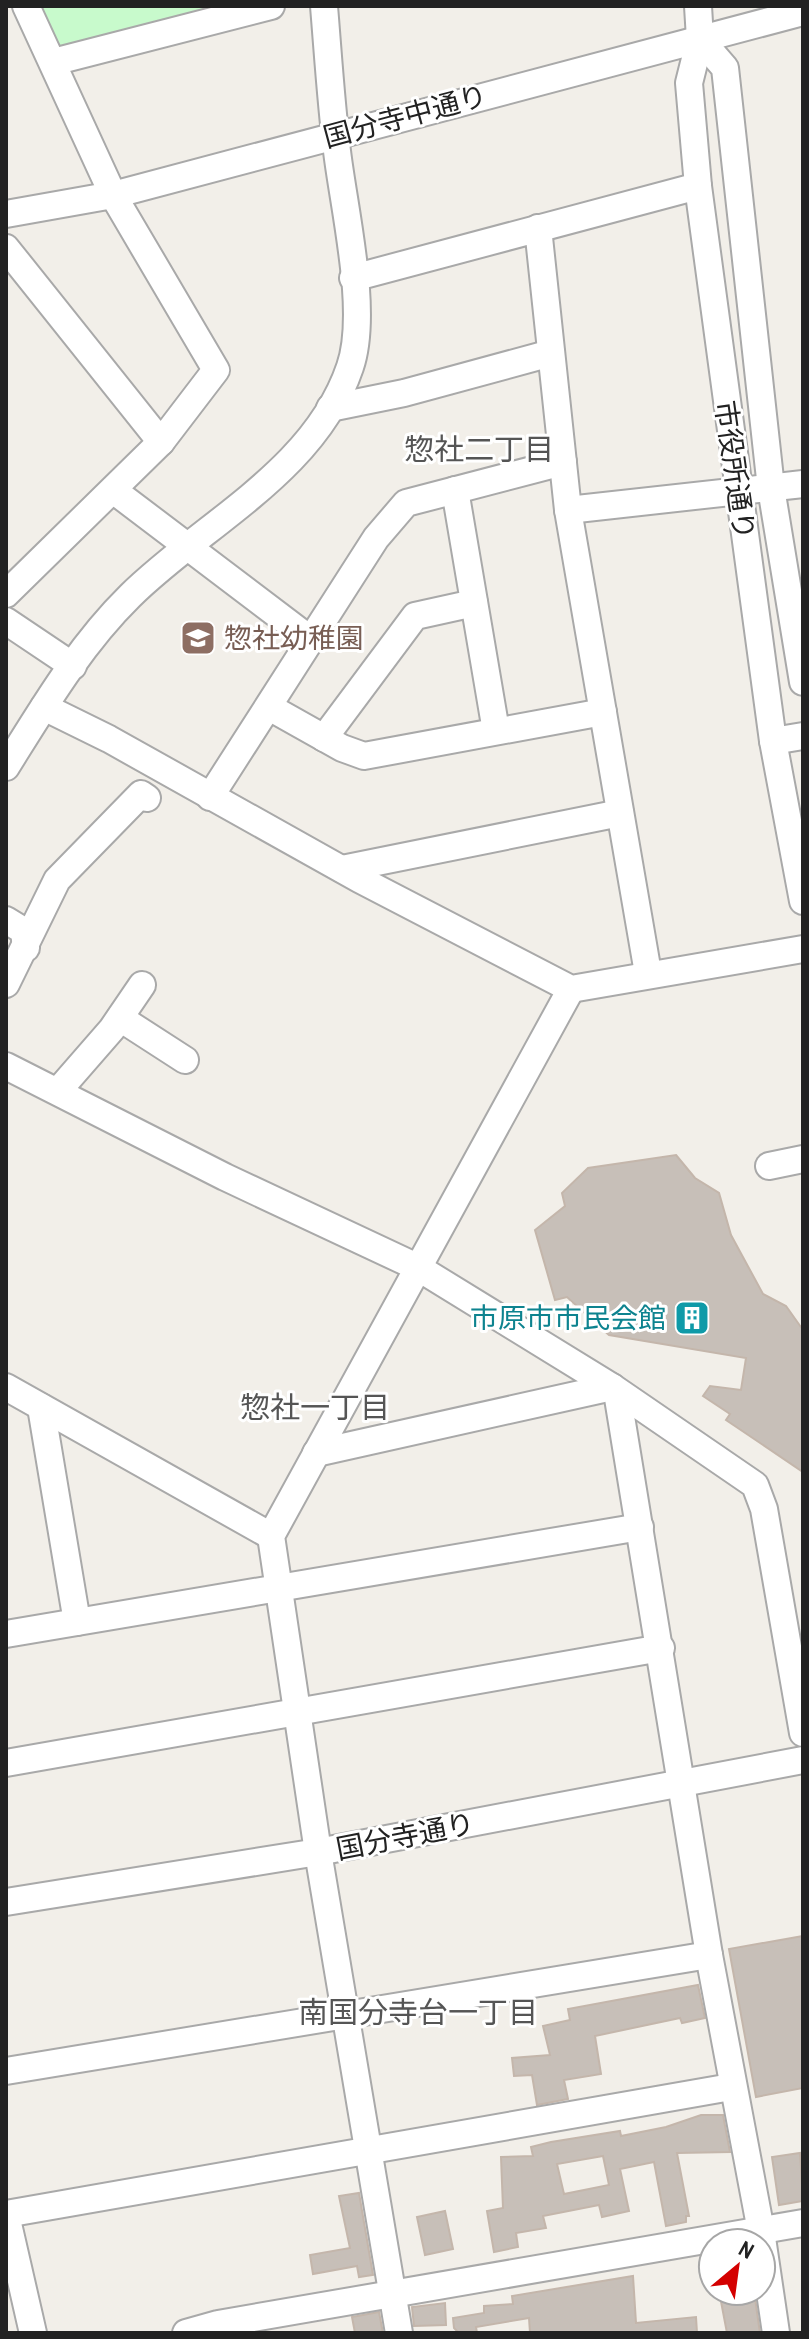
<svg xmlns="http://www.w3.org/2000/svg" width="809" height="2339" font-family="'Archivo Narrow','Noto Sans JP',sans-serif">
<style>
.park{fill:#c8facc}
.building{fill:#c7bfb8;stroke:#c4b6ab;stroke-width:2;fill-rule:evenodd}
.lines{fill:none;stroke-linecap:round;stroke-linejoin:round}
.minor-casing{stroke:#a9a9a9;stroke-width:30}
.minor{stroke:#fff;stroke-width:26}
.labels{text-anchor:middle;stroke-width:6;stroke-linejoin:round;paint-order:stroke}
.street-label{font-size:28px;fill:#222;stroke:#fff}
.education-label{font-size:28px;fill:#785e54;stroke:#fff;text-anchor:start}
.culture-label{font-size:28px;fill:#0d838f;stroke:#fff;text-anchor:end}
.neighbourhood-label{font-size:30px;fill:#555;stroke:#fff}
</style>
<rect width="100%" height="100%" fill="#f2efe9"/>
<path class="park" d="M33 6H208L207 13 60 53Z"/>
<g class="building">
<path d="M676 1155 695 1178 719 1193 731 1235 763 1294 786 1306 803 1330V1472L726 1420 730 1414 703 1396 710 1386 741 1390 746 1358 609 1335 567 1297 555 1300 535 1230 565 1206 562 1193 588 1168Z"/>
<path d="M803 1936V2088L756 2097 729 1949Z"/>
<path d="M698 1985 705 2018 682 2023 680 2018 595 2036 601 2074 564 2080 568 2099 537 2105 532 2075 514 2076 512 2058 550 2055 543 2026 570 2020 568 2009Z"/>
<path d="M701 2115H723L730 2152 677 2153 689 2216H686V2222L666 2226 654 2162 620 2169 629 2211 602 2217 599 2205 543 2216 546 2228 516 2233 518 2247 494 2252 487 2211 503 2208 501 2157 533 2156 531 2147 551 2142 620 2131 621 2136 666 2127ZM603 2156 609 2185 564 2194 557 2164Z"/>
<path d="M800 2153 803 2201 779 2205 772 2157Z"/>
<path d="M359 2193 373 2275 359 2277 357 2266 313 2274 310 2255 350 2248 339 2196Z"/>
<path d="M445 2211 453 2249 425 2255 417 2217Z"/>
<path d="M633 2276 636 2323 696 2317 697 2333H530L529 2318 476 2327 477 2333H459L454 2328 453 2318 484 2313V2306L513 2304 512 2296Z"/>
<path d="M719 2291H754L760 2333H727Z"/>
<path d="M445 2303 446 2325 414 2326 412 2307Z"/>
<path d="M379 2312 383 2333H355L352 2317Z"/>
</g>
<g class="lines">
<defs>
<g id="minor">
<path d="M698 6 700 39 689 83 698 186 773 741 803 901"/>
<path d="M700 39 725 68 771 488 803 682"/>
<path d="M53 62 271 6"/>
<path d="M6 214 113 195 803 12"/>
<path d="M538 228 568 510 648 973"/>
<path d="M6 248 161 442"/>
<path d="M353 278 698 186"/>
<path d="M330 408 404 393 551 353"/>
<path d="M113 490 311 640"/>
<path d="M455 490 496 731"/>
<path d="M568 510 803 484"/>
<path d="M6 594 161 442 216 370 113 195 26 6"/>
<path d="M6 621 73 666"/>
<path d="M44 707 109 739 359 879 571 989 803 949"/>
<path d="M269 707 342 748 364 756 603 712"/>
<path d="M324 738 415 616 474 603"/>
<path d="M773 741 803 736"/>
<path d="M6 767C43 708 80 645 130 596 204 523 315 471 350 367 369 312 344 210 337 151 331 103 328 54 324 6"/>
<path d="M210 797 376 538 406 503 563 462"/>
<path d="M342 869 620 813"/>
<path d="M6 920 24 931 26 948"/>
<path d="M6 984 57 880 141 794 147 798"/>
<path d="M120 1018 185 1060"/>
<path d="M6 1066 225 1177 417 1267 612 1387 755 1485 764 1509 803 1733"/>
<path d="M58 1091 112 1029 142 985"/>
<path d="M769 1166 803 1159"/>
<path d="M6 1387 271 1536"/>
<path d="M617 1392 709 1955 761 2231 776 2333"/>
<path d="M41 1407 77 1622"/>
<path d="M316 1453 612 1387"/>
<path d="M6 1634 640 1527"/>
<path d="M6 1763 661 1648"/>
<path d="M6 1902 318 1852 803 1760"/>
<path d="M6 2071 709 1955"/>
<path d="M6 2214 731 2087"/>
<path d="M6 2215 33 2333"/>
<path d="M186 2333 218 2324 803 2223"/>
<path d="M399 2333 318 1852 271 1536 571 989"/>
</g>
</defs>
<use href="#minor" class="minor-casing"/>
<use href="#minor" class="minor"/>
</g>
<defs>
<symbol id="school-square" viewBox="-11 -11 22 22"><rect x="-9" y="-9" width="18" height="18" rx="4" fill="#8d6e63" stroke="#fff"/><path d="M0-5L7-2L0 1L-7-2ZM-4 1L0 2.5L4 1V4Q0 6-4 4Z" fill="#fff"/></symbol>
<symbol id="building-square" viewBox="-11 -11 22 22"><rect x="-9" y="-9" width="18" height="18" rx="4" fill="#0f9aa8" stroke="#fff"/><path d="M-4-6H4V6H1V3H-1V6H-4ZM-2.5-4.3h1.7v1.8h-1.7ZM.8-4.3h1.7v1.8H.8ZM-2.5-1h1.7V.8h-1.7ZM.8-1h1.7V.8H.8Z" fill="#fff"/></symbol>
</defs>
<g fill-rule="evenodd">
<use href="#school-square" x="178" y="618" width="40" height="40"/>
<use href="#building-square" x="672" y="1298" width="40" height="40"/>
</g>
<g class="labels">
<g class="street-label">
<text transform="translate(405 116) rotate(-15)" y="10">国分寺中通り</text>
<text transform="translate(735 470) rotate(82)" y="10">市役所通り</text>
<text transform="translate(405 1836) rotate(-11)" y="10">国分寺通り</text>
</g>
<g class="education-label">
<text x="224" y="648">惣社幼稚園</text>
</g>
<g class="culture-label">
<text x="666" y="1328">市原市市民会館</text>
</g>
<g class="neighbourhood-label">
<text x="479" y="460">惣社二丁目</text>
<text x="315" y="1418">惣社一丁目</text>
<text x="418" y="2023">南国分寺台一丁目</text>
</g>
</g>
<rect width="809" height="2339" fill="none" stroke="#222222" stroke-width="16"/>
<g transform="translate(737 2267) rotate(29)"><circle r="38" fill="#ffffff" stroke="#a7a7a7" stroke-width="2"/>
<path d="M0-6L14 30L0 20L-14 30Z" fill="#d40000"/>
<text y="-12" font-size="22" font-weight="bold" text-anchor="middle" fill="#222222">N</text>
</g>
</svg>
